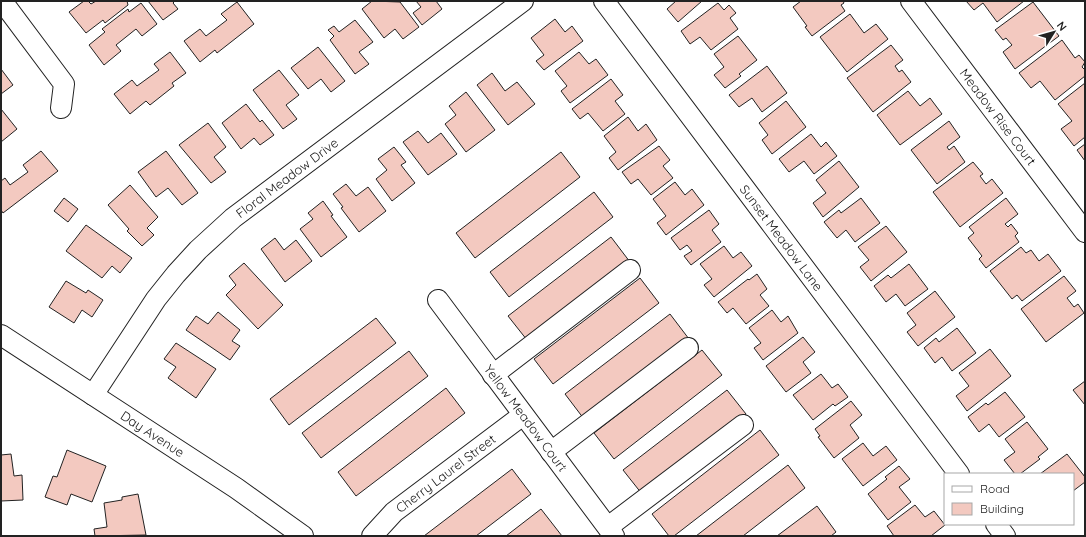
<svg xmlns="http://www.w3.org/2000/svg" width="1086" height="537" font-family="Quicksand,sans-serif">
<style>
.building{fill:#f3c9c0;stroke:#222}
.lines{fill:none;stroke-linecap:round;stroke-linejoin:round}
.minor-casing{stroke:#222;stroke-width:22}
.minor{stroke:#fff;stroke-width:20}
.labels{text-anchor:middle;stroke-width:3;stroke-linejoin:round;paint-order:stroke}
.street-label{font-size:13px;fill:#222;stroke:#fff}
</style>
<rect width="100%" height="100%" fill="#fff"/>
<g class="building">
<path d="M84 1H88L91 4 96 1H127L128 5 105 23 103 20 86 33 69 12Z"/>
<path d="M148 1H175L173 3 178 9 163 20Z"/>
<path d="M372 1 400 2 419 27 403 39 395 29 384 38 362 9Z"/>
<path d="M416 1H436L442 9 422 25 413 13 421 7Z"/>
<path d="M676 1H702L678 22 667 9Z"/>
<path d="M801 1H843L844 3 841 5 845 11 812 36 805 27 807 26 793 7Z"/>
<path d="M966 1H1024L997 22 983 3 974 10Z"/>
<path d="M237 2 254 24 217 53 215 50 200 62 184 41 200 29 206 36 227 20 221 14Z"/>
<path d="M1033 2 1059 36 1015 69 1003 52 1012 45 1006 38 1003 40 995 30Z"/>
<path d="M141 3 157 24 142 36 136 29 116 45 121 51 104 65 89 45 105 32 102 29 128 9 129 12Z"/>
<path d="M718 3 724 10 729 5 736 13 730 18 738 29 711 50 700 37 690 44 681 31Z"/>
<path d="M850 14 864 33 876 24 888 39 847 72 820 37Z"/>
<path d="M555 19 565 32 572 26 583 41 544 70 536 61 544 55 531 38Z"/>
<path d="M355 20 373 42 359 52 369 64 355 74 330 40 334 36 328 30 334 26 339 32Z"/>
<path d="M738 36 757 60 739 74 741 76 725 88 714 75 724 67 714 54Z"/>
<path d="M1062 40 1075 58 1079 55 1085 62 1082 67 1085 70V76L1055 100 1040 81 1031 88 1019 73Z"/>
<path d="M891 45 903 60 895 66 899 72 902 70 911 82 873 112 847 78Z"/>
<path d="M318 47 345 81 331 92 321 79 308 89 291 68Z"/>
<path d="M170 52 186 73 172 83 174 86 150 105 146 101 130 114 114 94 132 80 137 86 159 70 154 64Z"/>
<path d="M579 52 589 64 596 59 608 75 570 103 561 91 567 86 555 71Z"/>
<path d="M767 66 787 93 762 112 752 98 739 107 729 95Z"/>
<path d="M1 69 13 85 1 94Z"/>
<path d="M279 70 299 95 286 105 297 119 283 129 253 90Z"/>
<path d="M492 73 505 91 517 82 535 104 508 125 477 85Z"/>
<path d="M611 79 623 95 615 101 625 114 603 131 588 113 580 119 572 109Z"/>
<path d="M1085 83V137L1074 146 1061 129 1072 121 1058 104Z"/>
<path d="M908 91 920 106 930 98 942 114 900 145 877 115Z"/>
<path d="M466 92 495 130 466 152 445 124 456 115 449 106Z"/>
<path d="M786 101 806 127 772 154 762 140 768 135 759 123Z"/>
<path d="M246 104 260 122 262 120 274 135 260 145 254 138 241 149 222 123Z"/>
<path d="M1 109 17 129 1 142Z"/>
<path d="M628 117 638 131 646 124 657 140 618 170 609 158 616 152 604 136Z"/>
<path d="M949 121 960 137 947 147 949 150 954 146 965 162 937 184 911 150Z"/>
<path d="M208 123 226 147 214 157 226 172 211 183 179 145Z"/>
<path d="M418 131 428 143 441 133 457 154 428 175 403 142Z"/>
<path d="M811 134 821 147 826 142 837 156 814 174 804 161 789 172 779 159Z"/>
<path d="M1085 144V161L1077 150Z"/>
<path d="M659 146 670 160 663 166 673 178 651 195 638 179 631 184 622 172Z"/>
<path d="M394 147 406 162 401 165 415 183 392 201 376 179 387 170 378 159Z"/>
<path d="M41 151 58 171 3 213 1 210V181L5 178 10 185 28 172 23 165Z"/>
<path d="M166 151 198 193 182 205 168 188 156 197 138 172Z"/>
<path d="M561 152 580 177 475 258 456 233Z"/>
<path d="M839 161 859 187 823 217 813 203 826 193 816 180Z"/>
<path d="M973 162 983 174 980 176 986 184 992 179 1003 193 960 227 933 192Z"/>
<path d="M675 182 685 195 692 189 704 205 666 235 657 223 666 216 653 199Z"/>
<path d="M346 184 356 196 368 187 386 211 359 232 341 208 343 207 333 194Z"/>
<path d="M130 185 158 217 147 228 154 235 142 246 127 231 129 229 108 205Z"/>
<path d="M594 192 613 217 509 297 490 272Z"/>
<path d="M64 198 78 209 68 222 54 211Z"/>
<path d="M861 198 880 223 855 242 846 230 837 238 824 222 839 210 841 213Z"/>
<path d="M1006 198 1018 214 1005 224 1008 227 1011 224 1018 233 1015 236 1019 242 986 268 979 259 982 256 968 238 974 233 969 227Z"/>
<path d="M323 201 333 215 331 216 347 237 321 257 300 229 313 219 308 213Z"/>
<path d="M709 210 719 224 712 230 721 242 691 265 684 256 692 251 687 245 680 250 671 238Z"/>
<path d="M86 225 132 258 120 273 112 266 102 278 66 251Z"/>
<path d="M886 226 907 252 871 281 860 267 869 260 858 247Z"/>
<path d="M611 237 630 262 527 340 508 316Z"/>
<path d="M275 238 284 250 296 240 312 261 285 282 261 249Z"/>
<path d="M724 246 733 258 741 252 752 266 714 297 704 285 712 279 700 264Z"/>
<path d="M1021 247 1026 253 1031 250 1039 261 1048 254 1061 271 1022 301 1017 295 1012 299 990 271Z"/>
<path d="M244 263 283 305 258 329 226 295 236 285 229 276Z"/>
<path d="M909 264 928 289 905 306 896 294 886 302 874 286 888 275 891 278Z"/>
<path d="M757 274 767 289 760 295 769 306 746 324 733 308 727 313 718 302 748 279 749 280Z"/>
<path d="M1064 276 1076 291 1067 298 1074 307 1078 304 1084 313 1046 342 1021 309Z"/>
<path d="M640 278 659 303 553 384 534 359Z"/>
<path d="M66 281 86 293 88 290 103 300 92 317 82 310 74 323 49 307Z"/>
<path d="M935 291 955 317 918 346 907 332 916 325 907 313Z"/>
<path d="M772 310 781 322 788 316 798 333 763 360 754 348 761 343 749 328Z"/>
<path d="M218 312 240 330 232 341 240 346 230 360 186 330 196 316 208 324Z"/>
<path d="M670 314 689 339 584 419 565 394Z"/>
<path d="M376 318 396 343 289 425 270 399Z"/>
<path d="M957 328 976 353 952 371 942 357 935 363 924 348 936 338 939 342Z"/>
<path d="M803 337 815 352 803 362 811 373 786 392 766 366Z"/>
<path d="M176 343 216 369 196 398 168 378 176 367 164 359Z"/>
<path d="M990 349 1011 376 967 411 956 396 969 386 959 373Z"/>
<path d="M702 350 722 375 614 459 594 433Z"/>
<path d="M409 351 428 376 321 458 302 433Z"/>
<path d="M821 374 832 388 838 384 848 397 835 406 833 404 813 420 793 395Z"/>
<path d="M1085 381V405L1073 390Z"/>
<path d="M446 388 465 413 356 496 338 472Z"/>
<path d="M727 390 746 414 642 494 623 470Z"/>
<path d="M1005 392 1025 417 999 437 989 424 979 432 968 417 986 403 988 405Z"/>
<path d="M851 401 862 415 850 425 859 438 834 458 818 437 820 436 815 429Z"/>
<path d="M1027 422 1048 449 1038 457 1040 459 1020 474H1015L1004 460 1015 452 1005 439Z"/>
<path d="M760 430 779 455 674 536H669L652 514Z"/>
<path d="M863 443 873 456 886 446 897 460 863 486 842 459Z"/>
<path d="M67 450 106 466 92 502 71 494 67 505 45 497 53 476 57 477Z"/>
<path d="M11 454 14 476 22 475 23 500 1 501V455Z"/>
<path d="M1067 454 1085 477V482L1073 491V474H1040Z"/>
<path d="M788 465 805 488 743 536H696Z"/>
<path d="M899 466 910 479 899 487 911 502 888 520 868 494 887 479 885 477Z"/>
<path d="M512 469 531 494 476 536H424Z"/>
<path d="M138 494 146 535 95 536 94 529 107 527 104 503 122 500V497Z"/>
<path d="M915 505 925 517 934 511 945 525 931 536H894L887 526Z"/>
<path d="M817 506 836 532 831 536H777Z"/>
<path d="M541 509 562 536H506Z"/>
</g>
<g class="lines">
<defs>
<g id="minor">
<path d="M2 1 64 84 61 108"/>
<path id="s1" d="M604 1 959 474"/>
<path id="s2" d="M911 1 1085 232"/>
<path id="s3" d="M438 300 614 536"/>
<path id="s4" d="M1 335 236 488 303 536"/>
<path d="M493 375 630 270"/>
<path id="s5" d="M93 395 156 299 176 274 198 250 233 218 523 1"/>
<path d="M551 452 688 348"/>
<path d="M996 524 1005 536"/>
<path d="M608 527 743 425"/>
<path id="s6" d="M372 536 394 512 523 415"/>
</g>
</defs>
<use href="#minor" class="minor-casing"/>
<use href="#minor" class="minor"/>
</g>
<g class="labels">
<g class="street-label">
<text dy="5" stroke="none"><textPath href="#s2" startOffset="145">Meadow Rise Court</textPath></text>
<text dy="5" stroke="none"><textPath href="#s5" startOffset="294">Floral Meadow Drive</textPath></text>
<text dy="5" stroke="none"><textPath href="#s1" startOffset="296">Sunset Meadow Lane</textPath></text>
<text dy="5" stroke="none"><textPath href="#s3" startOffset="147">Yellow Meadow Court</textPath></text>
<text dy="5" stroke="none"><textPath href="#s4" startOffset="181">Day Avenue</textPath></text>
<text dy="5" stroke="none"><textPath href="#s6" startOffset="97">Cherry Laurel Street</textPath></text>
</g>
</g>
<rect width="1086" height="537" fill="none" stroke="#222222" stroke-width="4"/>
<rect x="944" y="473" width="130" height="52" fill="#ffffff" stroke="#a7a7a7"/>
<rect x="952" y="486" width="20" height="6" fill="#ffffff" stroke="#a7a7a7"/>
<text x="980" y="493" font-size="12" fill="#222222">Road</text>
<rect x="952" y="503" width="20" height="12" fill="#f3c9c0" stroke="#a7a7a7"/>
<text x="980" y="513" font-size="12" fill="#222222">Building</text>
<g transform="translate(1054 32) rotate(53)" stroke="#ffffff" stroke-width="3" paint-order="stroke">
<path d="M0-3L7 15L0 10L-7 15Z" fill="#222222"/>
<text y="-6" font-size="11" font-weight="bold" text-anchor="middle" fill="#222222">N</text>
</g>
</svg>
